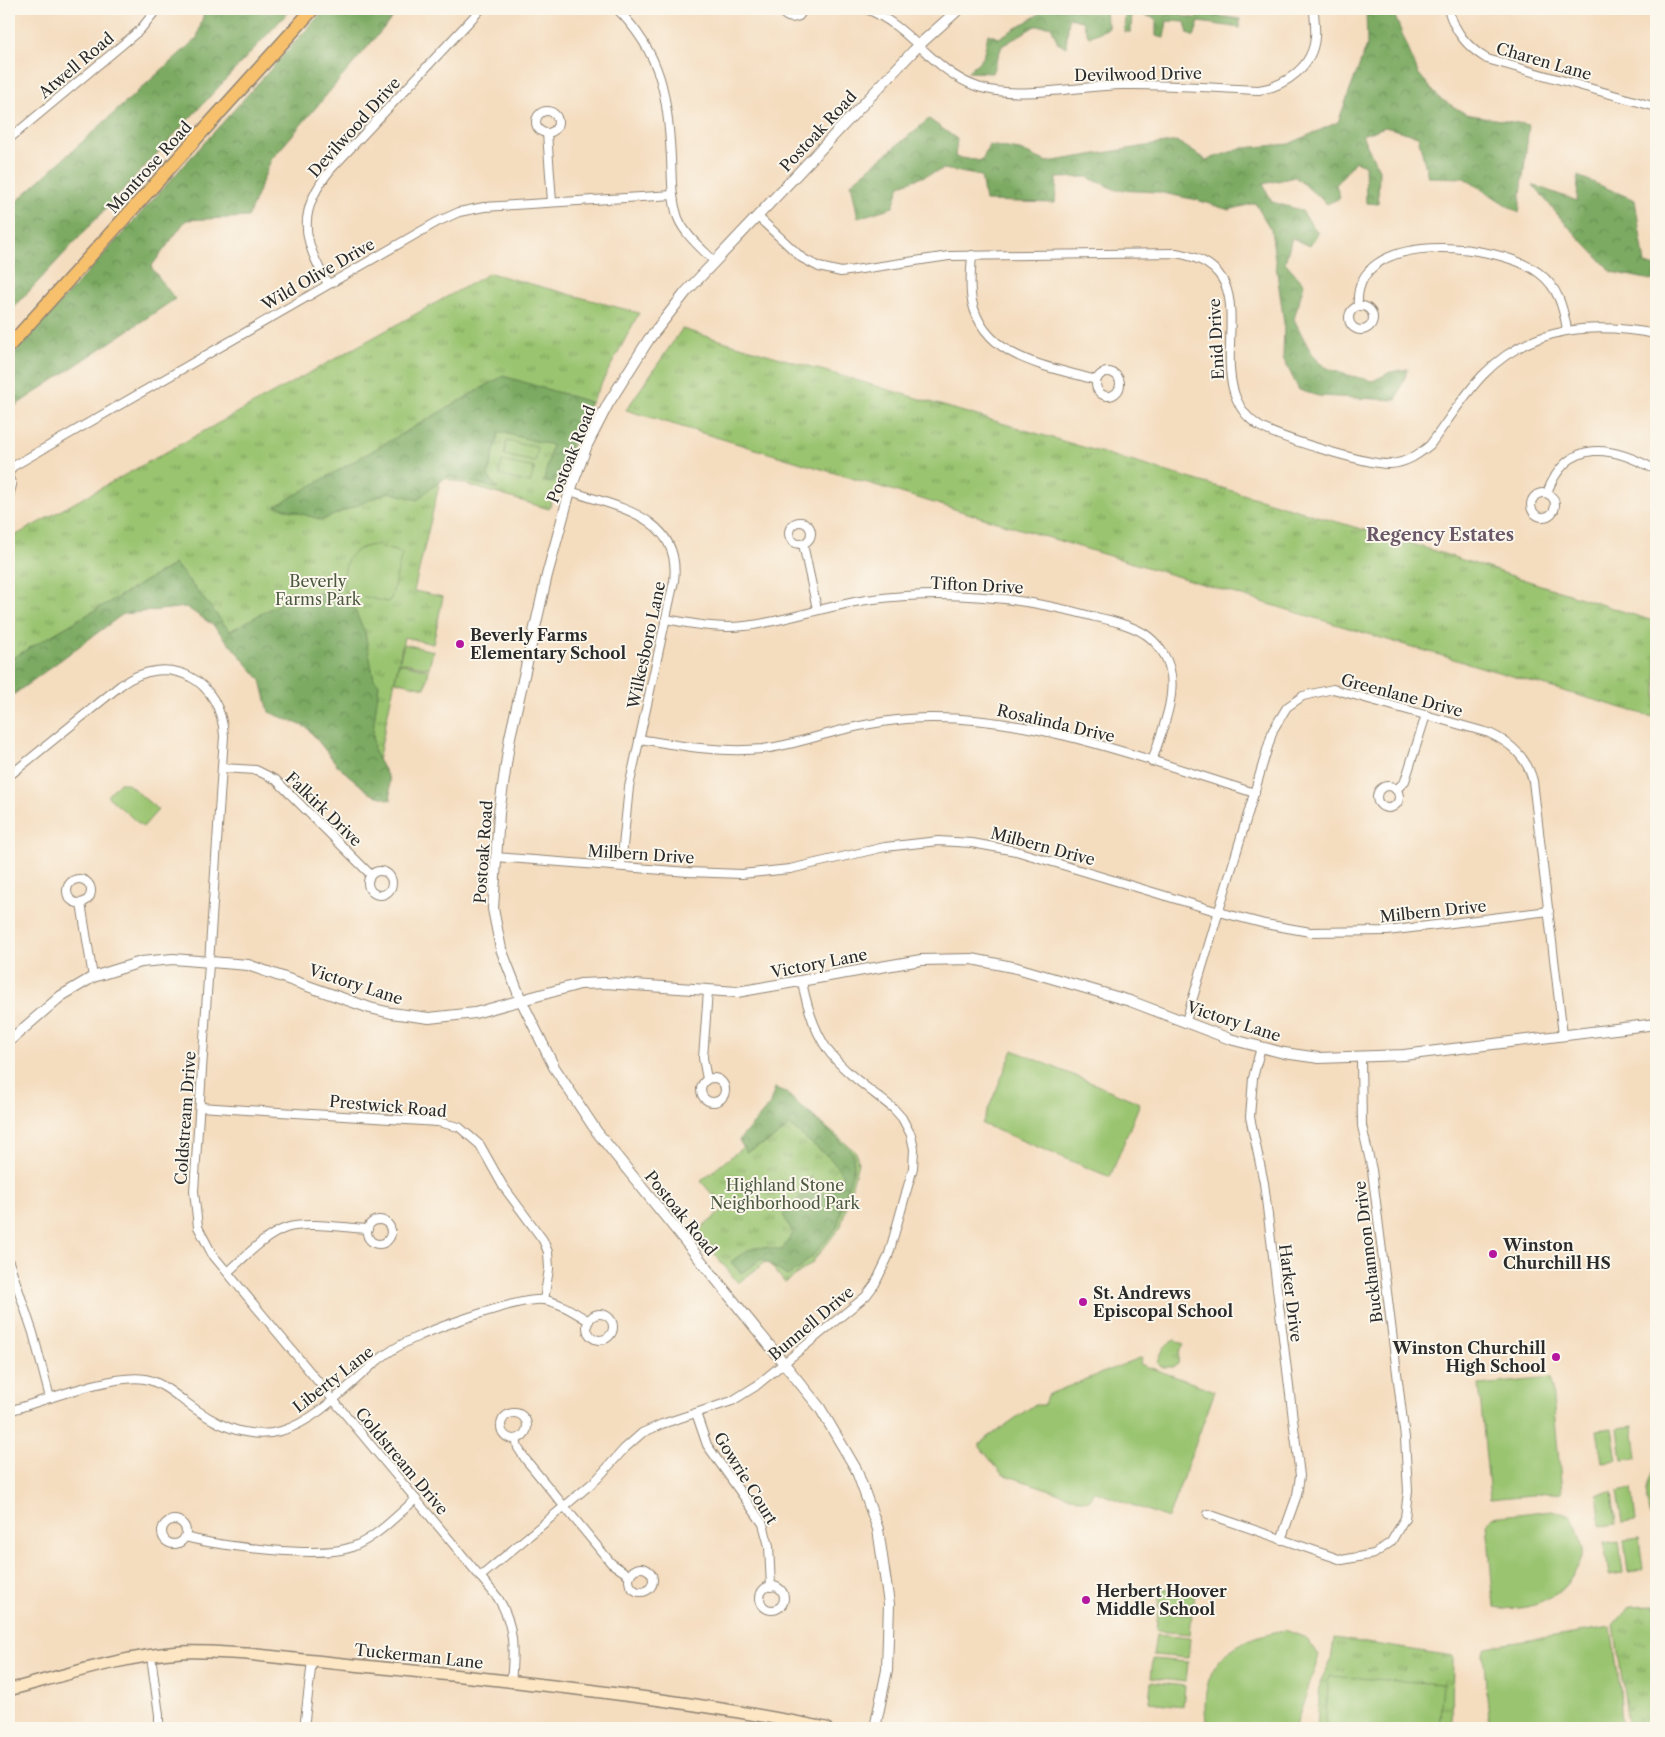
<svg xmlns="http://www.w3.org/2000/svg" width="1665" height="1737" font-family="'Libre Caslon Text',serif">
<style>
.grass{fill:url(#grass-tufts);stroke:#62784e}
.forest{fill:url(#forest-crowns);stroke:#536a46}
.pitch{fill:#9ac470;stroke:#62784e}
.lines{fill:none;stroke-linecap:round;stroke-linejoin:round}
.minor-casing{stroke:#908474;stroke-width:10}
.tertiary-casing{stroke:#908474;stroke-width:12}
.secondary-casing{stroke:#908474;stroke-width:14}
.primary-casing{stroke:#908474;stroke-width:15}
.minor{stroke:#fff;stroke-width:8}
.tertiary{stroke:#fff;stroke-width:10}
.secondary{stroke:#fce6c4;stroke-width:11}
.primary{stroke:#f7c06c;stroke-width:12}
.poi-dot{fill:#b5179e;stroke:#fbf7ec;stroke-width:2}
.labels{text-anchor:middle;stroke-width:4;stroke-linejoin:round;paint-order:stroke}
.street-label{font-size:16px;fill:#2b2b2b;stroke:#fbf7ec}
.park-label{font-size:16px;fill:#4c5940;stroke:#fbf7ec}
.poi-label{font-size:16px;font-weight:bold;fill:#2b2b2b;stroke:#fbf7ec;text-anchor:start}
.neighbourhood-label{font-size:18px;font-weight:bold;fill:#6a5768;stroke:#fbf7ec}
</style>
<defs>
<pattern id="grass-tufts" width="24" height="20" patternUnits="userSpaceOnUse" patternTransform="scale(1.25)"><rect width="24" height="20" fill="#9ac470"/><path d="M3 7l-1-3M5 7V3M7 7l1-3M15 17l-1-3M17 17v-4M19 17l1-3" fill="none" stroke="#7e9f5c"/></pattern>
<pattern id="forest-crowns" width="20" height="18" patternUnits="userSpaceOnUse" patternTransform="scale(1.25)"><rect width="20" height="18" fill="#7baa62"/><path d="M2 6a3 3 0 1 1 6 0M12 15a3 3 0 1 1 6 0" fill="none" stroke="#658b51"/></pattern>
</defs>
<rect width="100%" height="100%" fill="#fbf7ec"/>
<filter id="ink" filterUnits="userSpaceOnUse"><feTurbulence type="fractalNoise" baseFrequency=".02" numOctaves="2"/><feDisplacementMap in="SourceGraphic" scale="10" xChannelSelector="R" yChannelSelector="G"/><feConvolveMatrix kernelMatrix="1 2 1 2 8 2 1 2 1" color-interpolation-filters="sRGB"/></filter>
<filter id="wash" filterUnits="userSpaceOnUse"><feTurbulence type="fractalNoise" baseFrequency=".0096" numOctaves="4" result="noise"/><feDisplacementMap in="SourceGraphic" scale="20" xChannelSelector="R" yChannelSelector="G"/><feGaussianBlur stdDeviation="1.12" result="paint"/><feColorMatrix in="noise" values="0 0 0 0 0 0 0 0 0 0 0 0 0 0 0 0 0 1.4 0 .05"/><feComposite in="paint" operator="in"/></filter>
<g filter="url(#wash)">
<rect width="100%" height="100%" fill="#f4dcbe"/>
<g class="grass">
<path d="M490 273 639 313 582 420 549 509 441 477 414 591 443 597 433 644 404 637 371 794 339 767 175 564 9 660V539Z"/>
<path d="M682 329 1419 546 1656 622V710L1653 717 1388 640 626 410Z"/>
<path d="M797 1103 856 1152 858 1163 841 1226 811 1264 785 1283 767 1261 738 1283 697 1232 724 1209 701 1181Z"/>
<path d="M1175 1340 1184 1344 1179 1352 1178 1364 1174 1367H1161L1158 1363C1162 1351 1163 1345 1175 1340Z"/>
<path d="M1656 1605V1728H1629L1614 1625 1630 1606Z"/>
<path d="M1334 1638 1453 1656 1452 1728H1317L1320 1682 1331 1661Z"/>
</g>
<g class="forest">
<path d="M205 9H291L9 313V208L197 38Z"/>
<path d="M325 9H400L271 160 248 217 186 220 151 267 175 299 9 410V359Z"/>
<path d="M1040 9H1077L1081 11V9H1108L1105 14 1109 28 1089 37 1082 21 1069 18 1066 47 1058 43 1051 26H1035L1002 46 992 73 967 72 983 58 988 34 999 38 1039 14Z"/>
<path d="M1125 9H1177L1182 16 1195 18 1200 13 1240 19V28L1199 22 1194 37 1188 34 1185 22 1167 21 1164 38 1156 36V19L1132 11 1131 32H1124Z"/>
<path d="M1366 9H1392L1418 73 1439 98 1466 114 1529 125 1519 213 1464 178 1428 177 1418 136 1385 127 1362 135 1379 170 1378 204 1366 203 1365 165 1355 161 1336 185 1340 198 1327 204 1295 177 1263 184 1272 202 1301 210 1318 233 1310 246 1292 238 1285 262 1304 284 1294 319C1301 333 1308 349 1318 361 1327 372 1358 377 1373 381L1390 372 1408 369 1396 400 1318 396 1299 390 1283 358 1284 323 1271 230 1255 203 1229 210 1197 200 1158 192 1116 190 1087 177 1057 178 1055 203 985 201 981 176 944 169 900 185 893 207 858 218 851 183 929 119 957 139 955 157 982 161 989 145 1020 150 1047 162 1177 141 1206 160 1243 148 1289 144 1338 122 1367 45Z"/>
<path d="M1578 176 1635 200 1645 264 1656 267V281L1612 272 1563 221 1533 185 1577 201Z"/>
<path d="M503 376 590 402 553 483 544 481 552 445 499 432 488 476 498 489 448 476 427 491 418 500 389 492 322 520 276 506Z"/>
<path d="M175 564 230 631 286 600 335 590 354 608 365 633 374 679 379 684 373 731 374 752 389 779 391 800 371 794 339 767 308 728 269 712 261 680 213 625 186 607 123 614 9 698V660Z"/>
<path d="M775 1088 785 1092 853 1153 854 1166 837 1227 818 1250 800 1268 787 1276 762 1259 741 1273 731 1262C752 1246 756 1245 782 1250L793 1233 783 1215 798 1200 812 1176 809 1190 817 1195 833 1192 843 1175 831 1159 790 1126 768 1142 746 1152 739 1140 769 1106Z"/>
</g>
<g class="pitch">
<path d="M507 441 538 448 535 462 504 455Z"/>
<path d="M502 461 534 468 530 483 499 475Z"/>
<path d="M374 545 402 553 391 599 387 602 344 592C343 566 345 549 374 545Z"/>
<path d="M404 644 433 651 429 668 399 662Z"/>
<path d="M399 663 429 670 425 688 395 681Z"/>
<path d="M119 783H127L158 810 143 827 107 796Z"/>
<path d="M1013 1050 1140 1103 1110 1177 982 1124Z"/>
<path d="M1142 1357 1140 1364 1215 1391 1168 1518 1093 1491 1089 1501 1081 1500 1002 1474 980 1447V1443L1034 1405H1044L1047 1395Z"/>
<path d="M1551 1378 1562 1492 1490 1499 1479 1385Z"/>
<path d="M1633 1426 1637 1458 1622 1460 1618 1428Z"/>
<path d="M1612 1428 1617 1460 1602 1462 1597 1430Z"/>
<path d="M1656 1465V1528C1645 1503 1642 1490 1656 1465Z"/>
<path d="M1632 1489 1636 1521 1622 1523 1617 1492Z"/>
<path d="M1612 1492 1616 1524 1601 1526 1597 1494Z"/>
<path d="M1552 1510 1571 1516C1578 1529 1583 1541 1582 1556 1581 1561 1578 1566 1576 1570 1560 1601 1527 1613 1494 1607L1487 1523 1492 1517Z"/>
<path d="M1639 1538 1643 1570 1628 1572 1624 1540Z"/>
<path d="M1619 1541 1623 1573 1609 1575 1604 1543Z"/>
<path d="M1160 1588 1195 1591 1193 1611 1158 1607Z"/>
<path d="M1158 1611 1192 1615 1190 1634 1156 1631Z"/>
<path d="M1611 1627 1620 1688 1622 1728H1490L1483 1653 1486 1647Z"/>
<path d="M1285 1630 1306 1638 1319 1656 1295 1728H1232L1206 1721C1199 1663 1231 1639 1285 1630Z"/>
<path d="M1156 1635 1190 1638 1188 1658 1153 1655Z"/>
<path d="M1153 1659 1188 1662 1186 1682 1151 1678Z"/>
<path d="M1329 1676 1443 1684 1439 1728H1325Z"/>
<path d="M1151 1682 1185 1686 1183 1706 1149 1702Z"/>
</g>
</g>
<g filter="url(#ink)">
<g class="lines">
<defs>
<g id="minor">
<path d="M617 9C662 54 668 97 671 158 672 178 671 198 678 218 685 235 701 248 714 261"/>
<path d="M781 9C784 17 791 20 799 16L804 9"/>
<path d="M866 9C910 25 933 72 978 87 1018 100 1079 86 1122 85 1168 84 1213 88 1259 90 1286 86 1313 66 1315 37 1316 27 1314 18 1314 9"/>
<path d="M1448 9C1455 32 1467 47 1487 59L1656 107"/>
<circle cx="547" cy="122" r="11"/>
<path d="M547 133 552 202"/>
<path d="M9 139 140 30 157 9"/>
<path d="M758 217 802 258 819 267 841 272 949 256 1176 253C1264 267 1213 348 1237 400 1241 410 1250 420 1259 426 1277 437 1368 465 1390 464 1406 463 1418 455 1430 445 1447 422 1463 396 1483 375 1530 326 1593 322 1656 334"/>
<path d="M972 255C971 270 969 286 972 301 984 359 1048 366 1096 380"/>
<path d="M328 284C302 239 296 211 332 168L481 9"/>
<circle cx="1361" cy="318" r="12"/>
<path d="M1358 306C1352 227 1497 242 1539 273 1558 287 1563 307 1567 329"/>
<circle cx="1108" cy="384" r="12"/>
<path d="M9 473 12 467 437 222 459 212 484 207 673 195"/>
<path d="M9 478 12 485 9 495"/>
<path d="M570 491C616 507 682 516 674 581L629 787 621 866"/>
<path d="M1547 493C1568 436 1613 446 1656 470"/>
<circle cx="1543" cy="505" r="12"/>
<circle cx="800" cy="533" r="11"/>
<path d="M803 544 817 609"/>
<path d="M666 619C692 624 718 629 745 626 789 621 830 604 874 599 947 590 1020 597 1091 616 1109 620 1129 624 1145 634 1157 642 1167 656 1170 670 1177 699 1160 734 1152 762"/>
<path d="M639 739C681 746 721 753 763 749 787 746 811 738 834 732 865 724 898 718 931 718 1038 717 1153 762 1255 793"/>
<path d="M222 768 256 770 276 780 371 875"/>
<path d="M9 776 121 685C169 651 221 679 224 736L194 1191 198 1227 212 1254 498 1598C515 1625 514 1651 511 1683"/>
<circle cx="1388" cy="797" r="11"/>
<path d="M1396 790 1405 781 1426 715"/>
<path d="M495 857 688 872 742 874 790 869 885 847 938 841 972 843 1016 851 1219 912 1265 924 1310 932 1387 931 1549 911"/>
<circle cx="380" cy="883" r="12"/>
<circle cx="79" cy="891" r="12"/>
<path d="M81 903 93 977"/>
<path d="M1186 1021 1273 730 1287 707 1303 696 1333 689 1489 733C1511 743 1527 757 1533 781L1563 1035"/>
<path d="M1261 1047 1253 1078 1250 1117 1264 1183 1300 1476 1297 1495 1281 1540"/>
<circle cx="713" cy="1090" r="12"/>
<path d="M707 1079 703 1058 708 991"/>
<path d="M200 1107 438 1122 459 1127 480 1145 503 1186 543 1240 548 1252 549 1269 544 1300"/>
<circle cx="379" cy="1232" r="12"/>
<path d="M9 1262 33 1333 50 1398"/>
<path d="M228 1272C246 1256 264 1236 286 1228 307 1221 345 1228 368 1229"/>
<circle cx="600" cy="1327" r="13"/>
<path d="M9 1411C41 1402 114 1373 145 1379 160 1382 172 1392 184 1401 212 1422 244 1441 281 1431 317 1421 347 1386 376 1362 388 1352 403 1343 417 1337 441 1326 521 1297 544 1300 560 1302 575 1313 589 1321"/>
<path d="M696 1413 707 1445 763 1524 769 1546 771 1587"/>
<circle cx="514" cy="1426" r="13"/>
<path d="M516 1439 518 1448 526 1460 611 1563 630 1576"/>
<path d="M1208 1514 1342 1560 1374 1554 1391 1542 1405 1518 1408 1491 1405 1438 1372 1170 1362 1126 1361 1058"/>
<circle cx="174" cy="1532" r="12"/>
<path d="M185 1537C219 1546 321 1559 352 1547 376 1538 396 1516 416 1499"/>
<circle cx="641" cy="1580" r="12"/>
<path d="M480 1577 597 1479 624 1449 642 1433 662 1424 732 1401 756 1386 866 1296 875 1284 888 1257 913 1168 914 1149 911 1135 902 1118 894 1109C839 1065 817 1056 802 982"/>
<circle cx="772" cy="1598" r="12"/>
<path d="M151 1656 159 1715V1728"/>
<path d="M304 1728 312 1661"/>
</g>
<g id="tertiary">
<path d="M9 1041 61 996 93 977 141 962 173 959 248 965 370 1008 391 1013 429 1018 475 1013 580 984 605 983 737 992 921 960 972 959 1017 968 1130 1001 1230 1039 1284 1053 1319 1058 1404 1055 1656 1024"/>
<path d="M875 1728 887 1670 889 1604 878 1529 856 1469 820 1408 597 1132 554 1067 521 1000 501 949 493 909 499 813 510 737 547 575 570 491 587 445 608 404 649 339 686 292 919 45 959 9"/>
</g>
<path id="secondary" d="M9 1690C65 1675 123 1656 181 1652 203 1651 225 1653 247 1654 440 1675 636 1689 826 1728"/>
<path id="primary" d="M9 346 313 9"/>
</defs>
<use href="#minor" class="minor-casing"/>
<use href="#tertiary" class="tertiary-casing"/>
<use href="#secondary" class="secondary-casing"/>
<use href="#primary" class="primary-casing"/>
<use href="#minor" class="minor"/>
<use href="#tertiary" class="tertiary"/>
<use href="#secondary" class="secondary"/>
<use href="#primary" class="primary"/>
</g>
</g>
<g class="poi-dot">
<circle cx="460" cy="644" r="5"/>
<circle cx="1493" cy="1254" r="5"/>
<circle cx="1083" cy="1302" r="5"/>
<circle cx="1556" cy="1357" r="5"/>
<circle cx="1086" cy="1600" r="5"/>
</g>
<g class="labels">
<g class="street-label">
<text transform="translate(1544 61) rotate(16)" y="6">Charen Lane</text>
<text transform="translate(76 65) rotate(-40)" y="6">Atwell Road</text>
<text transform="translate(1138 74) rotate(-1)" y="6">Devilwood Drive</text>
<text transform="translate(354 127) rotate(-48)" y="6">Devilwood Drive</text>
<text transform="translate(818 131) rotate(-47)" y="6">Postoak Road</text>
<text transform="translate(149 167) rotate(-48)" y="6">Montrose Road</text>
<text transform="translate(318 274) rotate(-30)" y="6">Wild Olive Drive</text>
<text transform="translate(1216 339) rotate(-93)" y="6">Enid Drive</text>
<text transform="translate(571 454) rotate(-68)" y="6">Postoak Road</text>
<text transform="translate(977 585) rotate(3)" y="6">Tifton Drive</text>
<text transform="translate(646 645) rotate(-78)" y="6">Wilkesboro Lane</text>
<text transform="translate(1402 695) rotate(15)" y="6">Greenlane Drive</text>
<text transform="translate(1056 723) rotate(13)" y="6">Rosalinda Drive</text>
<text transform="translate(324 809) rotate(44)" y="6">Falkirk Drive</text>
<text transform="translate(1043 846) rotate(15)" y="6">Milbern Drive</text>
<text transform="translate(483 852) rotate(-86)" y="6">Postoak Road</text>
<text transform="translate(641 854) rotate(4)" y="6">Milbern Drive</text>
<text transform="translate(1433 911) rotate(-6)" y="6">Milbern Drive</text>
<text transform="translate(819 963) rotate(-11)" y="6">Victory Lane</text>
<text transform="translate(356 984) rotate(18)" y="6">Victory Lane</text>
<text transform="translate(1234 1021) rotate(18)" y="6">Victory Lane</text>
<text transform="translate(388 1106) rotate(5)" y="6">Prestwick Road</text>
<text transform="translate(185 1118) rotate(-86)" y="6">Coldstream Drive</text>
<text transform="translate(681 1213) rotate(51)" y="6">Postoak Road</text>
<text transform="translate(1368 1252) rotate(-97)" y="6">Buckhannon Drive</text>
<text transform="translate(1291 1293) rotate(83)" y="6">Harker Drive</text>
<text transform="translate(811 1323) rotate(-40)" y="6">Bunnell Drive</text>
<text transform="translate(333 1379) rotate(-38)" y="6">Liberty Lane</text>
<text transform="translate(402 1461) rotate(50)" y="6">Coldstream Drive</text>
<text transform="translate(746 1478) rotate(58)" y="6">Gowrie Court</text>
<text transform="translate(419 1656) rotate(6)" y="6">Tuckerman Lane</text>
</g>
<g class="park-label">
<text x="318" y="587">Beverly<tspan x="318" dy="18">Farms Park</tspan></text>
<text x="785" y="1191">Highland Stone<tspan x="785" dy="18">Neighborhood Park</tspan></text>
</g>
<g class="poi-label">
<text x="470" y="641">Beverly Farms<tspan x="470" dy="18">Elementary School</tspan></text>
<text x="1503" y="1251">Winston<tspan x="1503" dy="18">Churchill HS</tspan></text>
<text x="1093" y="1299">St. Andrews<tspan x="1093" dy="18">Episcopal School</tspan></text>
<text x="1546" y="1354" text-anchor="end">Winston Churchill<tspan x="1546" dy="18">High School</tspan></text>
<text x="1096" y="1597">Herbert Hoover<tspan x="1096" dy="18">Middle School</tspan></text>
</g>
<g class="neighbourhood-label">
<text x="1440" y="541">Regency Estates</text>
</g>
</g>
<rect width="1665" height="1737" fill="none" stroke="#fbf7ec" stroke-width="30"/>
</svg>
